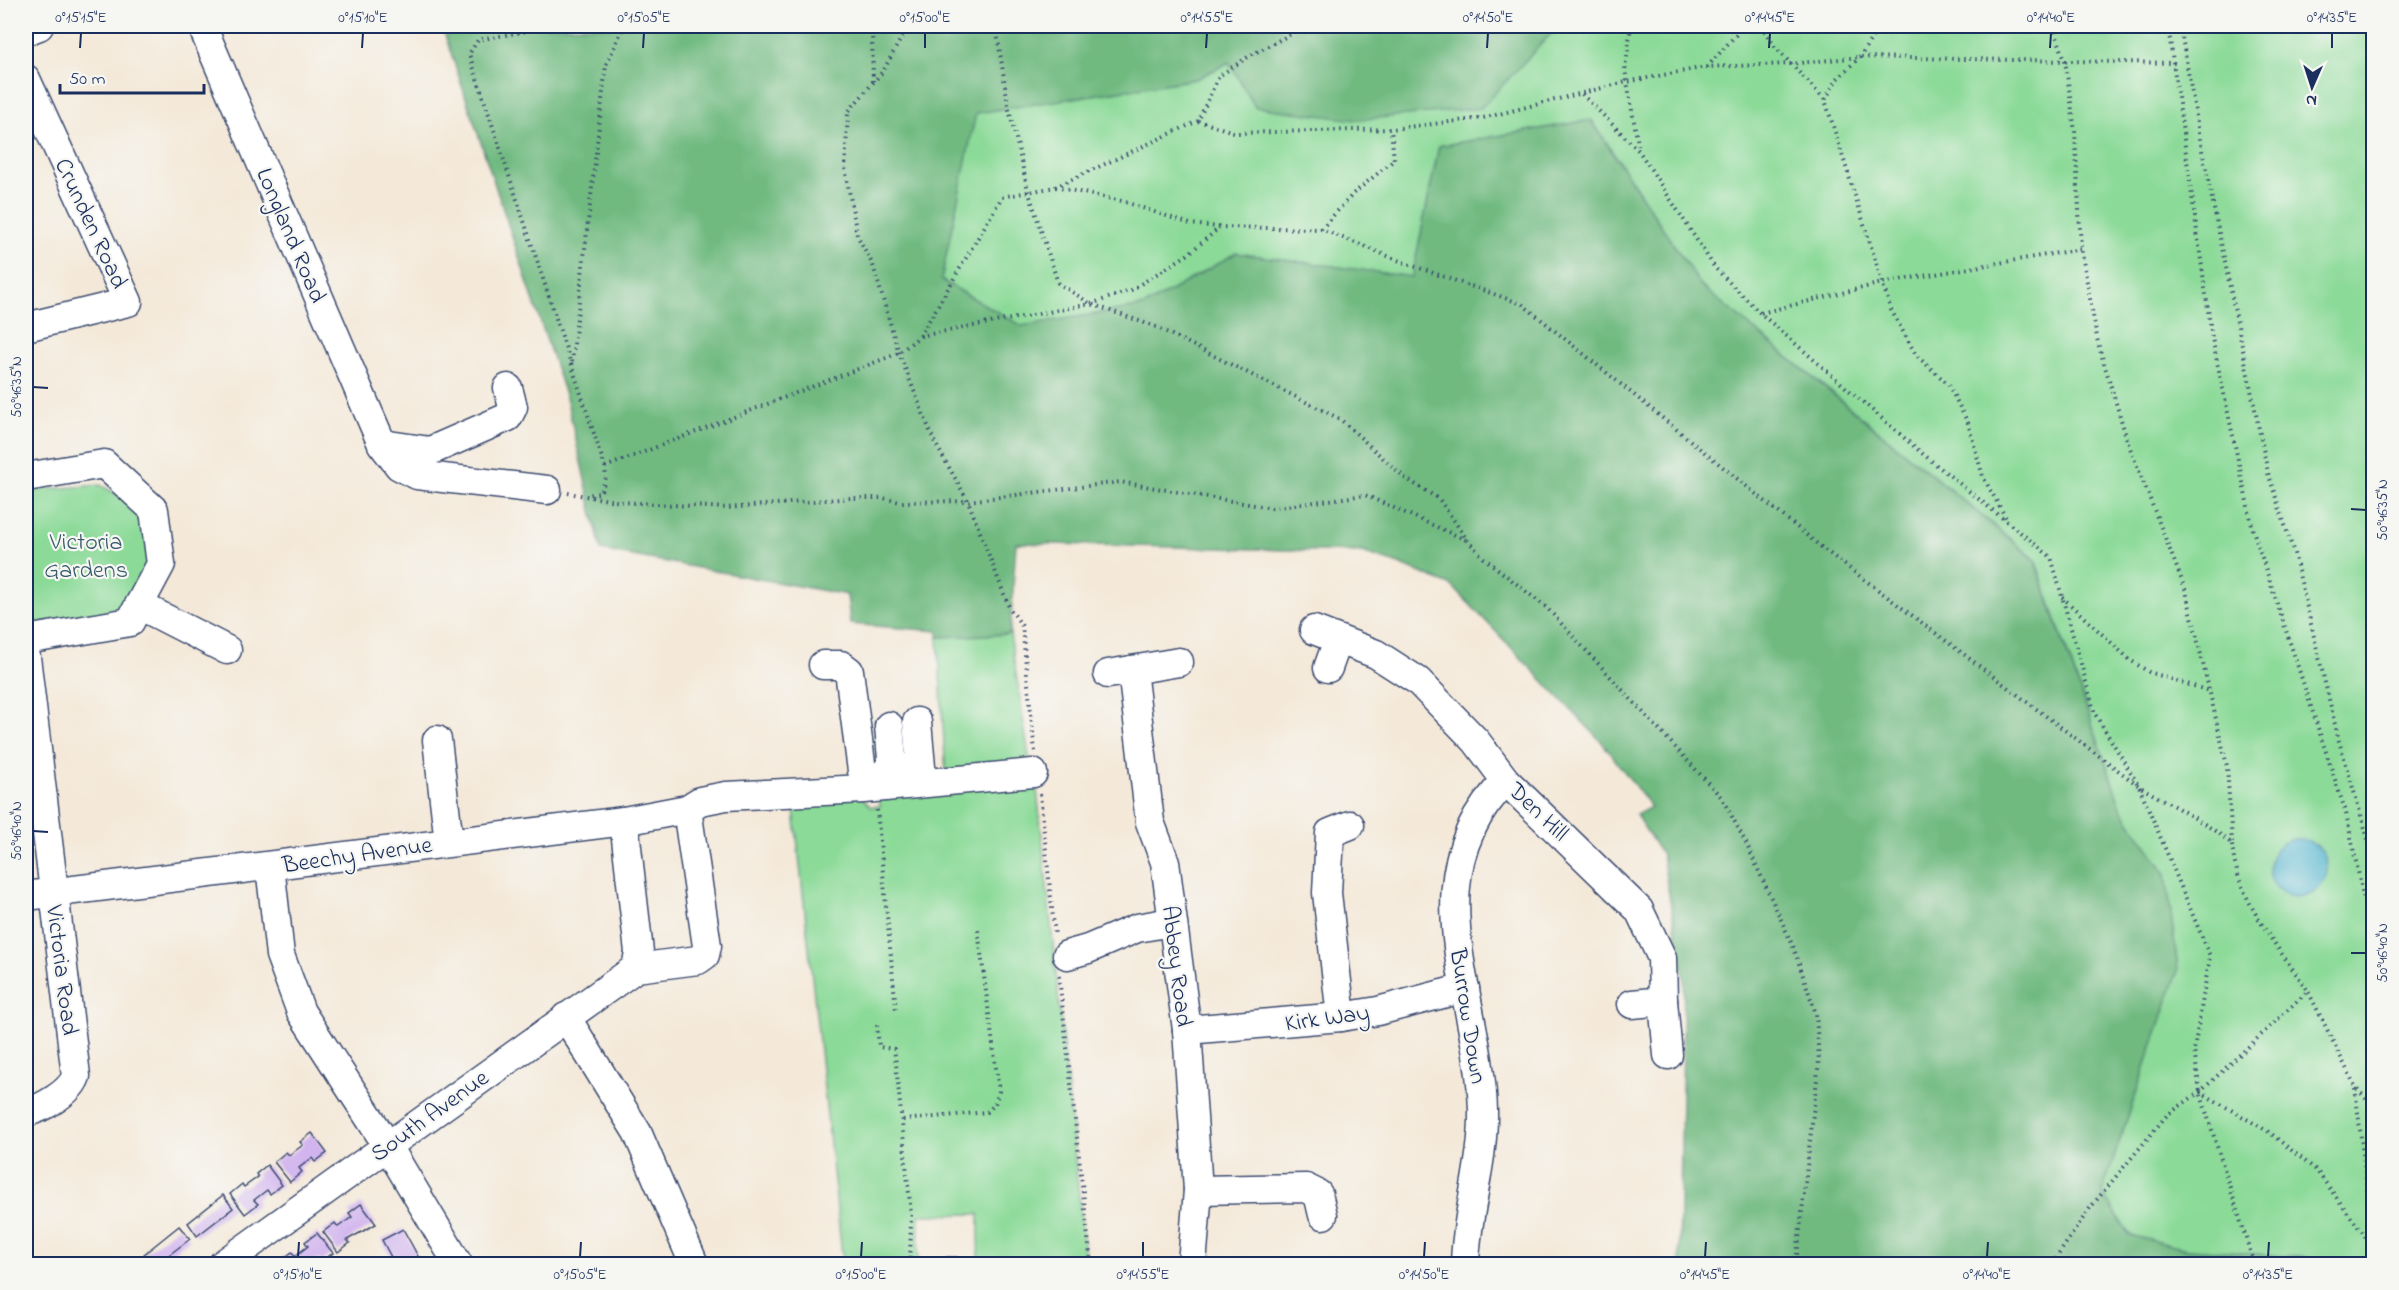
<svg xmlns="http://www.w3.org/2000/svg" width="2399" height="1290" font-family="'Indie Flower',sans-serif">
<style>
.green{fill:#8bda98;stroke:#53847b;stroke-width:1.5}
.forest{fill:#70ba80;stroke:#46746f;stroke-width:1.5}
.water{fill:#50b4cf;stroke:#367296;stroke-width:1.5}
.building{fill:#d1b4ef}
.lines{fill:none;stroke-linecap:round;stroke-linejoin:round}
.minor-casing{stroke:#3c4b70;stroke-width:31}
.path{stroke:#3c4b70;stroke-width:4;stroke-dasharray:1.5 4.5;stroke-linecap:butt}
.minor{stroke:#fff;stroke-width:28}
.ticks{fill:none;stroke:#1b2f5e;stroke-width:2}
.labels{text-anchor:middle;stroke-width:4.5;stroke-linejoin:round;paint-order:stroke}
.street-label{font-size:24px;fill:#1b2f5e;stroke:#f6f6f2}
.park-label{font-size:24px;fill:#375a6c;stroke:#f6f6f2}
.neatline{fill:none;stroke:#1b2f5e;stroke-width:2}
.ticks-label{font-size:15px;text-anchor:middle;fill:#1b2f5e}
</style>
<rect width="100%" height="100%" fill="#f6f6f2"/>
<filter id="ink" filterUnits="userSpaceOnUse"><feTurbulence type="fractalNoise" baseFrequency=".0167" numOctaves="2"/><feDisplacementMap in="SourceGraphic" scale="12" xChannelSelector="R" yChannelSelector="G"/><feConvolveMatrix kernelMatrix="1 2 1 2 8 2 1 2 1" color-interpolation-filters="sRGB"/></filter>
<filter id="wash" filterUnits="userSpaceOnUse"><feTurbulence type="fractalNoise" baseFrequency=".008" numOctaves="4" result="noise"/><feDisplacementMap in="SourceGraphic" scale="24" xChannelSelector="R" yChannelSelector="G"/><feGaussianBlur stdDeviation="1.35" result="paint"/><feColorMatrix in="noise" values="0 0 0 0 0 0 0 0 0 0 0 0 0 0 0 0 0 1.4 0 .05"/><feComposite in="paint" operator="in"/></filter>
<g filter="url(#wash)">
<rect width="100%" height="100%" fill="#f4e9d9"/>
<g class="green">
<path d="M1558 26H2373V1264H2338L2337 1260 2186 1249 2130 1235 2102 1192 2178 971 2166 874 2122 810 2035 559 1701 286 1592 120 1439 146 1412 277 1236 253 1145 306 1022 326 941 280 975 113 1196 79 1230 62 1481 107Z"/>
<path d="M100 485C118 494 139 508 145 529 154 561 140 602 108 614 86 622 49 624 26 625V491Z"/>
<path d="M1010 634 1029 757 1021 768 946 777 938 637Z"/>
<path d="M1024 780 1037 789 1086 1264H979V1214L919 1215 918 1264H843L793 801 859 795 871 807 880 806 879 790Z"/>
</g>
<path class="forest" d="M479 26H1558L1481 108 1356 120 1255 107 1229 62 1196 79 976 113 941 280 1022 326 1145 306 1236 253 1412 277 1439 146 1591 120 1701 286 2034 559 2122 810 2166 874 2178 971 2102 1192 2129 1235 2186 1249 2337 1260 2338 1264H1679L1684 978 1662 855 1636 815 1651 807 1601 741 1452 586 1399 564 1362 552 1016 543 1010 634 938 637V631L850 624 847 595 601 550 567 401 444 32Z"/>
<circle class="water" cx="2298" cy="868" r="29"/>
<g id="blocks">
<g class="building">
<path d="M312 1133 327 1153 315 1162 312 1158 299 1168 302 1172 290 1182 274 1162 286 1152 289 1155 303 1145 300 1142Z"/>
<path d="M267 1165 282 1185 270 1194 267 1190 254 1200 258 1204 245 1214 230 1194 242 1184 244 1187 258 1177 256 1174Z"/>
<path d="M223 1195 233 1208 197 1236 188 1223Z"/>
<path d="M361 1204 376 1224 347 1240 350 1243 338 1252 323 1232 335 1223 338 1227 352 1217 349 1213Z"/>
<path d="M179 1226 190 1239 157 1264H152L144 1254Z"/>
<path d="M403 1229 413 1247 422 1264H395L392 1259 382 1240Z"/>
<path d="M317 1233 333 1253 321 1262 318 1259 311 1264H282L280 1261 292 1252 295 1256 308 1246 305 1242Z"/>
<rect x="947" y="1257" width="10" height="7"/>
</g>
</g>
</g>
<g filter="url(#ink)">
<use href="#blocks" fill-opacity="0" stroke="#3c4b70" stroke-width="1.5"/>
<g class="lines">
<defs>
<g id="minor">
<path d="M202 26 382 444 399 466 417 475 547 490"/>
<path d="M26 31 39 26"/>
<path d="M26 79 128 302 26 327"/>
<path d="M382 444 430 451 508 417 513 407 508 388"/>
<path d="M26 477 104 464 154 510 161 564 130 622 26 640"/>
<path d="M139 605 227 650"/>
<path d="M1314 630 1376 654 1418 681 1476 741 1506 781 1639 910 1662 958 1663 1001 1632 1004"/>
<path d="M26 657 76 1076C71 1092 42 1109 26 1112"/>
<path d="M823 665H841L849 671 862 771"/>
<path d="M1328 668 1338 640"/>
<path d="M1132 670 1150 822 1165 862 1187 1030 1198 1190 1192 1264"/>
<path d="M1108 674 1179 662"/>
<path d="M889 726 893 769"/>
<path d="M437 740 449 842"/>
<path d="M887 770 921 767 917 722"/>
<path d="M624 821 639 952 636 968"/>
<path d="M270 866 280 955 301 1012 387 1145 458 1264"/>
<path d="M26 896 624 821 687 809 700 801 726 796 864 789 1033 773"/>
<path d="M1067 955 1088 949 1137 928 1171 922"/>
<path d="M1663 1001 1668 1055"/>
<path d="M566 1017 637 1132 694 1264"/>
<path d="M1341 1017 1327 893 1330 833 1350 825"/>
<path d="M1187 1030 1341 1017 1378 1011 1465 988"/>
<path d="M1198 1190 1306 1188 1318 1194 1323 1215"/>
<path d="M223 1264 636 968 698 960 705 955 707 946 687 809"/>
<path d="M1465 1264C1466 1213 1484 1163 1483 1111 1480 997 1409 875 1506 781"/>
</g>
</defs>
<use href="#minor" class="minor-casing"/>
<g class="path">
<path d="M554 26 478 40 469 54 605 467 606 478 600 493 586 495"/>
<path d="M872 26 873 84"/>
<path d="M908 26 883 71 848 112 845 168 857 235 873 265 899 353 934 441 968 501 1009 607 1022 626 1035 752"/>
<path d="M996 26 1008 105 1028 190 1058 283 1091 304 1156 327 1340 419 1405 478 1439 499 1468 541 1484 558 1547 608 1722 798 1746 843 1793 946 1816 1014 1819 1061 1796 1264"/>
<path d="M1631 26 1625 70 1639 150"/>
<path d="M1761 26 1776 48 1825 100"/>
<path d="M1879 26 1860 57 1837 79 1825 100 1891 310 1916 355 1948 384 1968 423 1983 477 2006 518"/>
<path d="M2053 26 2065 60 2075 132 2081 249 2098 343 2128 443 2186 591 2227 766 2232 843"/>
<path d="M2168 26 2212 338 2253 530 2346 813 2374 949"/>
<path d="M2180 26 2202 150 2268 473 2294 553 2339 741 2374 859"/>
<path d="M1707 67 1744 26"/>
<path d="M1582 94 1639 151 1715 268 1760 313 1924 455 2051 557 2095 714 2139 786 2210 956 2194 1050 2200 1092 2254 1264"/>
<path d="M1198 121 1237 133 1391 129 1483 118 1626 82 1706 67 1790 64 1860 57 2175 63"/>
<path d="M1055 187 1198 121 1219 76 1251 55 1306 26"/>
<path d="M1321 229 1354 193 1394 160 1391 129"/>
<path d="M1761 313 1882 283 2081 249"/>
<path d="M920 336 1091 304 1131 290 1187 255 1219 228"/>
<path d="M572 362 606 65 624 26"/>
<path d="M605 467 899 353 920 336 1002 197 1055 187 1122 201 1190 224 1219 227 1321 229 1405 263 1522 304 1825 550 2139 786C2170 805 2205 821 2232 844 2236 900 2278 946 2308 991"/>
<path d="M568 493 621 502 727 508 851 498H883L900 502 968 501 1120 482 1272 508 1365 495 1466 540"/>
<path d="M2062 597 2130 660 2149 672 2209 691"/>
<path d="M1040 794 1055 936"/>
<path d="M877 810 896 1010"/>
<path d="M1059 976 1091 1264"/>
<path d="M877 1025 879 1047 894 1049 896 1064 911 1214 910 1264"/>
<path d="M2355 1088 2374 1245"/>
<path d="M2200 1092 2269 1132 2316 1170 2374 1248"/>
<path d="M903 1120 987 1112 995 1104 999 1091 978 930"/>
<path d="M2052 1264 2090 1208 2167 1115 2200 1092 2308 991 2355 1086 2374 1108"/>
</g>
<use href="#minor" class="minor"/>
</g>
</g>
<path class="ticks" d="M80 48 81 33M362 48 363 33M643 48 644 33M925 48V33M1206 48 1207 33M1487 48 1488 33M1769 48 1770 33M2050 48 2051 33M2332 48V33M33 387 48 388M2351 509 2366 510M33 831 48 832M2351 953H2366M298 1257 299 1242M580 1257 581 1242M861 1257 862 1242M1143 1257V1242M1424 1257 1425 1242M1705 1257 1706 1242M1987 1257 1988 1242M2268 1257 2269 1242"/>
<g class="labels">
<g class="street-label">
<text transform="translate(92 223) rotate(65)" y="8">Crunden Road</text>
<text transform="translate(292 235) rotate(67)" y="8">Longland Road</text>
<text transform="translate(1539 811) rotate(44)" y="8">Den Hill</text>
<text transform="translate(357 854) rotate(-8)" y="8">Beechy Avenue</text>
<text transform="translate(1178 966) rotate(83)" y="8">Abbey Road</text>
<text transform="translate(63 970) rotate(83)" y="8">Victoria Road</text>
<text transform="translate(1469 1016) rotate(81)" y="8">Burrow Down</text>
<text transform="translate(1327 1017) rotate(-8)" y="8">Kirk Way</text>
<text transform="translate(429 1115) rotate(-36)" y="8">South Avenue</text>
</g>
<g class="park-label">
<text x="86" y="549">Victoria<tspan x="86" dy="28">Gardens</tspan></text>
</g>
</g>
<rect width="2399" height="1290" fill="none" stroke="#f6f6f2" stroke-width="66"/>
<g transform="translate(2312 87) rotate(183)" stroke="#f6f6f2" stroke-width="4.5" paint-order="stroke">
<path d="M0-4.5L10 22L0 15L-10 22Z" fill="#1b2f5e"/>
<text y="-9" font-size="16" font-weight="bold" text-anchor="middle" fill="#1b2f5e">N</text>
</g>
<path d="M60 84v9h144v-9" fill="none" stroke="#1b2f5e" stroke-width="3"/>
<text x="69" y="84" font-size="18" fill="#1b2f5e" stroke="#f6f6f2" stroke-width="4.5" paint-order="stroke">50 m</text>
<rect x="33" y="33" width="2333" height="1224" class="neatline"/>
<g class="ticks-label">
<text x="81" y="22">0°15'15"E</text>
<text x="363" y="22">0°15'10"E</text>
<text x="644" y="22">0°15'05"E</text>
<text x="925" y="22">0°15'00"E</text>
<text x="1207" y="22">0°14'55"E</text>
<text x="1488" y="22">0°14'50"E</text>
<text x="1770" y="22">0°14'45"E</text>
<text x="2051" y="22">0°14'40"E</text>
<text x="2332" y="22">0°14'35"E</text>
<text transform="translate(16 387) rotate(-90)" y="5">50°46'35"N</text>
<text transform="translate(2382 510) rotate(-90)" y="5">50°46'35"N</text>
<text transform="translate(16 831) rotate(-90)" y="5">50°46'40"N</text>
<text transform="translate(2382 953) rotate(-90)" y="5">50°46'40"N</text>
<text x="298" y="1279">0°15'10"E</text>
<text x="580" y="1279">0°15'05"E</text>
<text x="861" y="1279">0°15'00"E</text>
<text x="1143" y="1279">0°14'55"E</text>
<text x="1424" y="1279">0°14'50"E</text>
<text x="1705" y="1279">0°14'45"E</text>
<text x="1987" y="1279">0°14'40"E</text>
<text x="2268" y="1279">0°14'35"E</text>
</g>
</svg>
